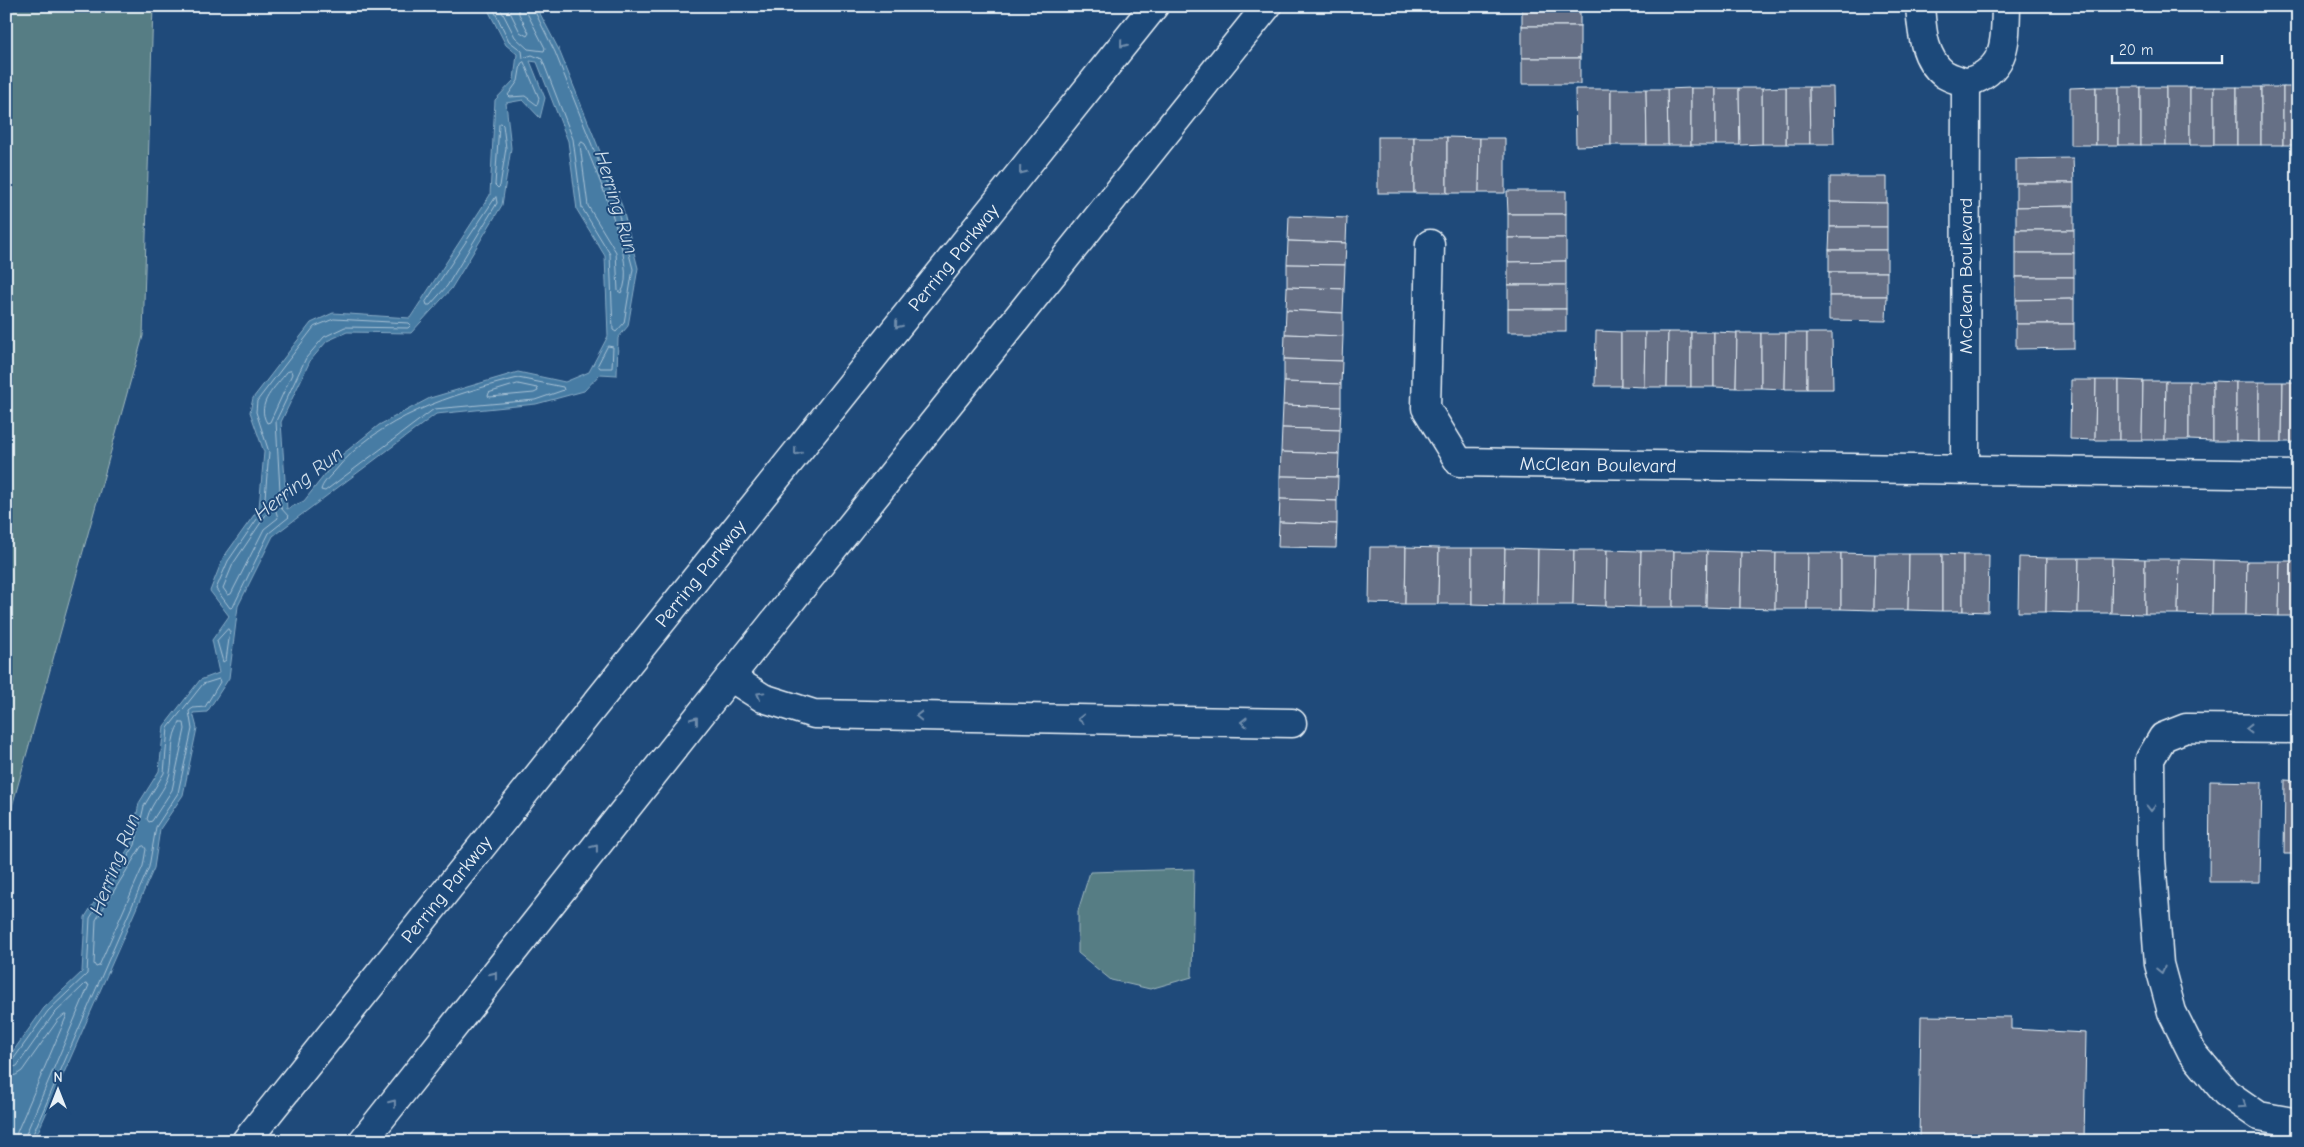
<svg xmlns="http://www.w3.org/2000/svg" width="2304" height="1147" font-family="'Comic Neue',sans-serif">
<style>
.green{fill:#567d84;stroke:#9fb7be}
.water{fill:#477ca4;stroke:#87abc6;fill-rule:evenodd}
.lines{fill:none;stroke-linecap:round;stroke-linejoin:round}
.shore{stroke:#a8c2d6;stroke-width:1}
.building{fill:#667086;stroke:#e8f1f8}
.minor-casing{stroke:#e8f1f8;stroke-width:31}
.major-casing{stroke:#e8f1f8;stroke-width:31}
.minor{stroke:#1f4a7a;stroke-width:28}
.major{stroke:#1f4a7a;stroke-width:28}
.oneway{stroke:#6f8dac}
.labels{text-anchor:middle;stroke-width:4;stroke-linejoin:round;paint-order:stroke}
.street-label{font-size:19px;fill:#e8f1f8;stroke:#1f4a7a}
.water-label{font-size:20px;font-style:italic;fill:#d0dfeb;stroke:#1f4a7a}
</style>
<rect width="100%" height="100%" fill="#1f4a7a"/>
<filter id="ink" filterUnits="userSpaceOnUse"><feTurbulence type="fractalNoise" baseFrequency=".02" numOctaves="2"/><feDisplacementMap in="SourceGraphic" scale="10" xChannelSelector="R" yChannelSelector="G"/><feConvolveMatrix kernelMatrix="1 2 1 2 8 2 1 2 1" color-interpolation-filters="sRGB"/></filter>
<g filter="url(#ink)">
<g class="green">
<path d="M6 6H153L143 336 6 828Z"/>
<path d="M1194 869 1192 977 1150 989 1111 980 1078 953V911L1090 872Z"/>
</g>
<path class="water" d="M486 6H536L559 50 622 206 638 268 628 326 618 338 617 375 600 374 584 391 536 404 436 414 273 536 238 606 229 678 207 712 193 713 197 728 183 795 160 829 154 868 34 1141H6V1061L44 1008 82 972 85 917 131 844 139 803 159 771 164 726 200 680 219 673 212 640 229 616 210 591 223 558 259 508 264 452 250 412 253 398 311 323 333 313 410 318 490 195 495 100 514 80 517 54 506 45ZM530 61 537 62 568 141 577 210 605 256 608 336 589 372 565 382 518 372 430 398 379 425 338 458 304 501 287 509 281 422 310 361 327 341 347 332 411 333 451 289 502 205 511 148 506 103 523 100 540 118 545 98Z"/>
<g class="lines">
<g class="shore">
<path d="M492 6 509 41 522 51 523 58 532 55 542 59 573 139 582 208 610 254 613 330 616 332 624 323 633 269 617 208 555 52 532 6"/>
<path d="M499 6 515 37 528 49 544 51 545 48 527 13 526 6"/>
<path d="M507 6 520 32 527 36 529 33 519 14 518 6"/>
<path d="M524 62 539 98 537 105 525 96 510 97 508 95 518 81 521 64Z"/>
<path d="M501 123 503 125 506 148 500 186 498 188 495 185 499 125Z"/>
<path d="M582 142 585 144C596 173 639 267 621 293L618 291 616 252 588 206 580 145Z"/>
<path d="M496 197 497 203 447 286 430 305H427L426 302Z"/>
<path d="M334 319 409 323 411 325 408 328 345 327 324 337 306 358 276 421 281 508 289 517 269 533 233 607 230 608 216 589 228 561 264 509 269 452 256 412 257 401 314 327Z"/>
<path d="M608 346 613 347 612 368H600L598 365Z"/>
<path d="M291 371 292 374 270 422 267 423C255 403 276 387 287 372Z"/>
<path d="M518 378 563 387 564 390 535 400 434 409 325 491 321 490C322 484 329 477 334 472 378 417 452 394 518 378Z"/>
<path d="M518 384 537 388 538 391 534 393 490 397 488 396 489 393Z"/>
<path d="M271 508H275L278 518 264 529 231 594 228 595 223 588 233 564Z"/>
<path d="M228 629 230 632 226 660 223 662 217 641Z"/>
<path d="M180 723H184L185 729 172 790 152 821 149 822 147 819C151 802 166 790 170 773 174 756 169 737 180 723Z"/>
<path d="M144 846 146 849 143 866 99 966 96 967 94 964 96 920 141 847Z"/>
<path d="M6 1063 12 1061 48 1011 87 974 90 918 135 845 144 806 164 773 168 728 203 684 219 679 220 682 205 707 193 708 189 711 192 729 178 793 156 827 149 867 30 1141"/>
<path d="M6 1069 17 1066 53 1015 85 984 89 985 23 1141"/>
<path d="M6 1077 16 1075 22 1071 58 1020 64 1015H67L17 1132 16 1141"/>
</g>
</g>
<g class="building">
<rect x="1522" y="6" width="58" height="20"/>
<rect x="1522" y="26" width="58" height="32"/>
<rect x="1522" y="58" width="58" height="26"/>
<path d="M1786 87H1809L1810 144H1786Z"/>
<path d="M1786 87V144H1762V88Z"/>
<path d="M1809 87H1833L1834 144H1810Z"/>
<path d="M2096 87V145H2070V88Z"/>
<rect x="2096" y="87" width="23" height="58"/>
<rect x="2119" y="87" width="22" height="58"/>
<rect x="2141" y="87" width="25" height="58"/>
<rect x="2166" y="87" width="24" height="58"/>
<rect x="2190" y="87" width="24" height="58"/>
<rect x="2214" y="87" width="23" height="58"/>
<rect x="2237" y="87" width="24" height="58"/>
<rect x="2261" y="87" width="22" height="58"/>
<rect x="2283" y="87" width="15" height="58"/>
<path d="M1691 88V145H1668L1667 89Z"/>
<rect x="1691" y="88" width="25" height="57"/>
<path d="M1716 88H1739L1740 145H1716Z"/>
<path d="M1739 88H1762V144L1740 145Z"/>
<path d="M1575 89H1611V145L1576 146Z"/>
<path d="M1611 89H1646L1647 145H1611Z"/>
<path d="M1646 89H1667L1668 145H1647Z"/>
<rect x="1378" y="137" width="36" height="56"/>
<rect x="1414" y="137" width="33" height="56"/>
<path d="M1447 137 1480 138 1479 193H1447Z"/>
<path d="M1480 138H1505V193H1479Z"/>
<path d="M2073 158 2074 183H2016V159Z"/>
<path d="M1830 177H1887V203L1830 202Z"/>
<path d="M2016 183H2074V206L2016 207Z"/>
<path d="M1507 191H1566V214H1508Z"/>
<path d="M1830 202 1887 203V227H1830Z"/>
<path d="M2074 206V230H2016V207Z"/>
<rect x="1508" y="214" width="58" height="24"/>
<path d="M1289 216 1347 218 1346 243 1288 241Z"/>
<path d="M1830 227H1887V250H1829Z"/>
<rect x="2016" y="230" width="58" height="23"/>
<path d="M1508 238H1566V261L1508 262Z"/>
<path d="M1288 241 1346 243 1345 265 1287 264Z"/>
<rect x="1829" y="250" width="58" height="22"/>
<rect x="2016" y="253" width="58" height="24"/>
<path d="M1566 261V285H1508V262Z"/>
<path d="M1287 264 1345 265 1344 289 1287 287Z"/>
<rect x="1829" y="272" width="58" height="24"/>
<path d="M2016 277H2074V299L2016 300Z"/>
<rect x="1508" y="285" width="58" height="24"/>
<path d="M1287 287 1344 289 1343 313 1286 310Z"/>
<path d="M1829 296H1887L1886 321 1829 320Z"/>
<path d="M2074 299V324H2016V300Z"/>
<rect x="1508" y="309" width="58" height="23"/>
<path d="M1286 310 1343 313V336L1285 334Z"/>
<path d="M2016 324H2074V348L2016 349Z"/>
<path d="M1596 331 1621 332V386H1595Z"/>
<path d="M1621 332H1645L1644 387 1621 386Z"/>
<path d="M1645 332H1668L1667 387H1644Z"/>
<path d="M1668 332H1691V387H1667Z"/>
<rect x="1691" y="332" width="23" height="55"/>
<path d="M1714 332 1737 333 1736 388 1714 387Z"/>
<path d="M1737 333H1761V388H1736Z"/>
<path d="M1761 333H1786L1785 389 1761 388Z"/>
<path d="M1786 333H1807V389H1785Z"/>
<path d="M1807 333H1832L1833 389H1807Z"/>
<path d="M1285 334 1343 336 1342 361 1284 359Z"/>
<path d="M1284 359 1342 361 1341 384 1284 382Z"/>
<path d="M2071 380H2096L2095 440 2070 439Z"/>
<path d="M2096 380H2119V440H2095Z"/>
<path d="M2119 380 2143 381 2142 440H2119Z"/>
<path d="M2143 381H2166L2165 440H2142Z"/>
<path d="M2166 381H2189V440H2165Z"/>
<path d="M2189 381H2213V441L2189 440Z"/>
<path d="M2213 381 2236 382V441H2213Z"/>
<path d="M1284 382 1341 384V407L1283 405Z"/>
<path d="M2236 382H2259V442L2236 441Z"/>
<path d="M2259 382H2283L2282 442H2259Z"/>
<path d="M2283 382H2298V442H2282Z"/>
<path d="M1283 405 1341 407 1340 430 1282 428Z"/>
<path d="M1282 428 1340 430 1339 454 1281 452Z"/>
<path d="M1281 452 1339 454 1338 477 1280 476Z"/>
<path d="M1280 476 1338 477 1337 501 1280 499Z"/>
<path d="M1280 499 1337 501V524L1279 522Z"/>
<path d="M1279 522 1337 524 1336 548 1278 547Z"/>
<path d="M1370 547H1406L1405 604 1369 603Z"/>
<path d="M1406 547 1439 548 1438 604H1405Z"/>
<path d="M1439 548H1472V604H1438Z"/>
<path d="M1472 548H1505L1504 605 1472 604Z"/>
<path d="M1505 548 1538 549 1537 605H1504Z"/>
<path d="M1538 549 1574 550 1573 605H1537Z"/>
<path d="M1574 550H1607L1606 606 1573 605Z"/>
<path d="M1607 550 1641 551 1640 607 1606 606Z"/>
<path d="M1641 551H1674L1673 607H1640Z"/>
<path d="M1674 551H1707L1706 607H1673Z"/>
<path d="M1707 551 1741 552 1740 608 1706 607Z"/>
<path d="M1741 552 1776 553 1775 609 1740 608Z"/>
<path d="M1776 553H1808L1807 609H1775Z"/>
<path d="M1808 553H1841V609H1807Z"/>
<path d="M1841 553 1875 554 1874 610 1841 609Z"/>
<path d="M1875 554H1909L1908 610H1874Z"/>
<path d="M1909 554H1942V611L1908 610Z"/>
<path d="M1942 554 1963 555V611H1942Z"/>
<path d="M1963 555H1989L1988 612 1963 611Z"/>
<path d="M2019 557 2047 558 2046 612H2018Z"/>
<path d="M2047 558H2079L2078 613 2046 612Z"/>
<path d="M2079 558H2112L2111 613H2078Z"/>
<path d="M2112 558 2145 559V614L2111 613Z"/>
<path d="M2145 559H2179L2178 614H2145Z"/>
<path d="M2179 559 2213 560 2212 615 2178 614Z"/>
<path d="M2213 560 2247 561 2246 615H2212Z"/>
<path d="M2247 561H2280L2279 616 2246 615Z"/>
<path d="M2280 561H2298V616H2279Z"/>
<path d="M2285 780 2298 781V854H2284Z"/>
<path d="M2210 781 2262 782 2260 882H2209Z"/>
<path d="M1921 1016 2011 1017V1029L2086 1033 2084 1141H1919Z"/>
</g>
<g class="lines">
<defs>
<g id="minor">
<path d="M1920 6C1922 30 1923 58 1944 74 1950 78 1959 80 1966 83"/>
<path d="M1430 244 1426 408 1459 462 2298 475"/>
<path d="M1965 469 1966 83C2007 70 2005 44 2006 6"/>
<path d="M730 677 763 698 814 714 1292 723"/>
<path d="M2298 729 2186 728 2163 737 2150 759 2151 858 2159 964 2172 1012 2192 1052 2226 1093 2259 1116 2298 1123"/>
</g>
<g id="major">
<path d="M246 1141 1154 6"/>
<path d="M363 1141 730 677 1267 6"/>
</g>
</defs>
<use href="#minor" class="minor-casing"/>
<use href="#major" class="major-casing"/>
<use href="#minor" class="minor"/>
<use href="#major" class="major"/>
</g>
<defs><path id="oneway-chevron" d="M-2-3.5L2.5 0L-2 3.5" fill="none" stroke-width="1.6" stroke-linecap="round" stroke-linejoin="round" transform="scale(1.25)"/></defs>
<g class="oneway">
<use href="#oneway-chevron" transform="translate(1123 44) rotate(129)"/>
<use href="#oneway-chevron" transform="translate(1022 171) rotate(129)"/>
<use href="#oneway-chevron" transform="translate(898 325) rotate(129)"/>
<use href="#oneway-chevron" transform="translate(797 452) rotate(129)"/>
<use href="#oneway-chevron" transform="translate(760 695) rotate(-151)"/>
<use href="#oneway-chevron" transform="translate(919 716) rotate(-179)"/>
<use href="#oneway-chevron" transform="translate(1081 719) rotate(-179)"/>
<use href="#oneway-chevron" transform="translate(695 720) rotate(-52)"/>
<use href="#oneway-chevron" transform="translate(1244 722) rotate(-179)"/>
<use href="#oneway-chevron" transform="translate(2249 729) rotate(-180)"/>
<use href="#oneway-chevron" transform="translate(2151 808) rotate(90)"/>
<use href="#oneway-chevron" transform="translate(595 848) rotate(-52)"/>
<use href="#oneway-chevron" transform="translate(2161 970) rotate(77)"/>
<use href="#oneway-chevron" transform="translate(494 975) rotate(-52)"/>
<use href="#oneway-chevron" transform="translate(393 1103) rotate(-52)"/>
<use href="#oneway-chevron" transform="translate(2243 1105) rotate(35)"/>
</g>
</g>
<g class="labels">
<g class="street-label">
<text transform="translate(953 257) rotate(-51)" y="7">Perring Parkway</text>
<text transform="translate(1965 276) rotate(-90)" y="7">McClean Boulevard</text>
<text transform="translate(1598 464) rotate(1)" y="7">McClean Boulevard</text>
<text transform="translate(700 573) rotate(-51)" y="7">Perring Parkway</text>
<text transform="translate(446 889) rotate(-51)" y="7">Perring Parkway</text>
</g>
<g class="water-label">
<text transform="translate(617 202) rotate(73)" y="7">Herring Run</text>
<text transform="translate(298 483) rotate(-38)" y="7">Herring Run</text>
<text transform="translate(114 864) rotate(-69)" y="7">Herring Run</text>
</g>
</g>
<rect width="2304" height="1147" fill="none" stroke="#1f4a7a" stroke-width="25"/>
<rect x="12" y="12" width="2279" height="1122" fill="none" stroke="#e8f1f8" stroke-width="2" filter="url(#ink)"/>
<g transform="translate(58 1090)" stroke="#1f4a7a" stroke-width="4" paint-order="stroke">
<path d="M0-4L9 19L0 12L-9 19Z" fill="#e8f1f8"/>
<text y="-8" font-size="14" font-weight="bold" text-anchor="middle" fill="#e8f1f8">N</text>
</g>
<path d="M2112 55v8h110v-8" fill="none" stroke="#e8f1f8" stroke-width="2.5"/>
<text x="2119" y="55" font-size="15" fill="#e8f1f8" stroke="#1f4a7a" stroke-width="4" paint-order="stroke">20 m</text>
</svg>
